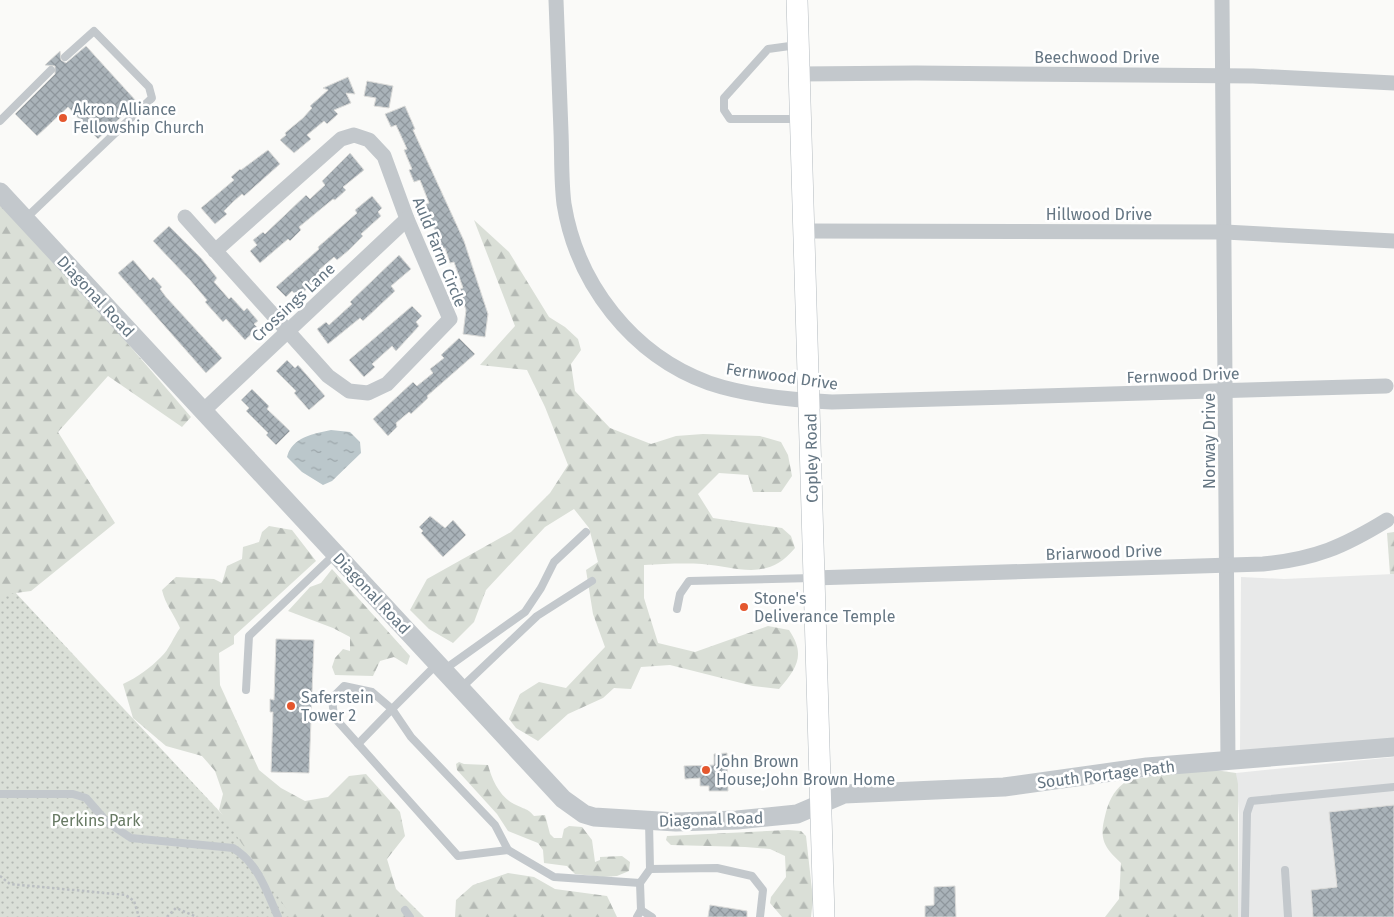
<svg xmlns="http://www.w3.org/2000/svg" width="1394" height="917" font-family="'Fira Sans',sans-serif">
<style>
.built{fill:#e8e9e9}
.grass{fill:url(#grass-dots)}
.forest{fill:url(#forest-firs)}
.water{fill:url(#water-ripples)}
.building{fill:url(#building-cross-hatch);stroke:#dcdcda}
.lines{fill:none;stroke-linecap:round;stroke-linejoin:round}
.secondary-casing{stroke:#b3babf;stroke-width:22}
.path{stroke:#bbbfc2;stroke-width:2.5;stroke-dasharray:2.5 2.5;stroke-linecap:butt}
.service{stroke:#c3c8cc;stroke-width:8}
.minor{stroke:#c3c8cc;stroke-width:15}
.tertiary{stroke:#c3c8cc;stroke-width:19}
.secondary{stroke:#fff;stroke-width:21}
.poi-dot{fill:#e4572e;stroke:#fff;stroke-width:2}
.labels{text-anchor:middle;stroke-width:5;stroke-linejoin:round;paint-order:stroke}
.street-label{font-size:16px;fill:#657683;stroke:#fff}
.poi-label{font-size:16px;fill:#657683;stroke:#fff;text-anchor:start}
.park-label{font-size:16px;fill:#687a64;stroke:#fff}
</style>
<defs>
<pattern id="grass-dots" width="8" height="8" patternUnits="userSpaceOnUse" patternTransform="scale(1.25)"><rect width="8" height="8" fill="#dadfd7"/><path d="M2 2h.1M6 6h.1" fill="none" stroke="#b4b9b4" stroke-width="1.8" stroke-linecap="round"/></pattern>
<pattern id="forest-firs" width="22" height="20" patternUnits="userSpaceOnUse" patternTransform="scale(1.25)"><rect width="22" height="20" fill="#dadfd7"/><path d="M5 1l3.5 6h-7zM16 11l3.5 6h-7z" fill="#b4b9b4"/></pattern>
<pattern id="water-ripples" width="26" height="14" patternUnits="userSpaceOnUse" patternTransform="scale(1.25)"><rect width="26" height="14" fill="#bbc7cb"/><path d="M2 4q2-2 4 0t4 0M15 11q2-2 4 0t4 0" fill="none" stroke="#9ca6aa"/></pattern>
<pattern id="building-cross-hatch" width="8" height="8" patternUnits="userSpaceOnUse" patternTransform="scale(1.25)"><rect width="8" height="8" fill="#aab3b9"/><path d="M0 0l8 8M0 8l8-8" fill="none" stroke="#8e969c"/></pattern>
</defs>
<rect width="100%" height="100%" fill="#fafaf8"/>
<g class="built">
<path d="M1394 574V739L1240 751 1241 577 1284 579Z"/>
<path d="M1394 757V917H1238L1239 815 1236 773Z"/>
</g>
<path class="grass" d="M0 576 318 917H0Z"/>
<g class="forest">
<path d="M0 195 191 417 182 427 108 376 58 432 115 523 31 591 0 595Z"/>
<path d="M474 220 509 252 549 317 565 327 578 339 581 350 571 364 575 391 610 428 651 444 676 436 703 434 760 436 781 442 788 455 792 476 781 492H753L748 475 719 473 698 494 713 518 782 528 791 536 795 548C767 582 739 567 702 564 683 563 662 564 644 565V598L658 643 695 652 768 626 789 630C806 655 797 668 779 689L753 686 670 665 641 667 631 689 614 688 603 698 568 714 538 741 516 728 509 719 520 694 539 682 566 688 605 647 593 614 586 570 598 562 589 528 574 509 545 527 486 590 474 622 453 643 429 629 410 610 427 579 511 532 550 493 568 465 545 407 527 370 480 365 515 326Z"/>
<path d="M269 526 292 530 316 561 234 636V644L219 653 220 685 259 770 281 788 305 801 328 797 349 776 366 774 400 812 405 836 387 859 396 889 424 917H292L219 810 223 794 215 771 202 756 166 746 133 718 123 684C138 677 150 668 161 657 169 650 174 636 180 628 174 614 165 604 162 590L176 577 214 579 222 583 227 566 242 559 243 547 259 542 262 532Z"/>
<path d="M1394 532V574H1390L1387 533Z"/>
<path d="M332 569 410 656 407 665 394 657 380 661 373 676 335 675 332 667 335 658 343 649 350 651V637L333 628 288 611 310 587 321 583Z"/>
<path d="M459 762 464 764 488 765C492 780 500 797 514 804 523 809 528 808 534 816L545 815 550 834 554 838H562L564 829 569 826 582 827 592 840 595 862 600 860V857L622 856 630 862 629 871 617 876 603 877 575 874 567 866 544 863 543 850 538 843 508 831 497 814 457 770 456 764Z"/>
<path d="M1215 770 1236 773 1238 784V917H1105L1119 899 1121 863C1104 847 1099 839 1105 816 1108 803 1113 791 1124 783 1134 776 1199 771 1215 770Z"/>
<path d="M788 830 801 831 806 836 813 899 811 917H782L770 903 771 897 786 877 785 856 770 849 745 847 671 845 666 840 667 836Z"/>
<path d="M508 873 534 877 555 889 607 896 617 917H455L456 900 473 885Z"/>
</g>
<path class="water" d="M331 430 350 432 360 442 361 453 332 481 323 485 302 472 287 457C292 437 313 434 331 430Z"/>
<g class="building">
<path d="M86 46 137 102 98 139 68 107 37 136 15 114 55 74V66L45 65 60 51 61 60 66 63Z"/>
<path d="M348 77 355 94 346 93 351 103 334 110 338 114 327 124 324 121 307 135 311 139 294 153 280 140 286 135 285 133 303 118 312 108 310 106 328 90 323 88Z"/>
<path d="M367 81 393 86 389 108 374 106 376 98 364 96Z"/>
<path d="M405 106 415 129 413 130 464 241 488 314 485 337 463 334 466 310 459 289 463 288 454 262 450 263 445 248 442 249 431 220 428 221 422 206 429 203 420 180 414 182 409 170 412 169 404 150 407 149 396 125 391 127 385 114Z"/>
<path d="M268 150 280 164 244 196 242 194 234 201 224 211 227 214 215 224 201 208 234 180 231 177 240 169 241 170Z"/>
<path d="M350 153 364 170 343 187 346 190 335 200 333 199 299 227 301 230 290 241 288 239 260 263 250 251 257 245 253 240 263 232 265 234 306 195 310 199 325 185 322 181Z"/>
<path d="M372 196 382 208 378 212 381 216 361 234 363 236 349 250 337 260 334 257 319 270 322 275 298 297 292 291 286 297 276 287 319 249 318 247 357 213 355 210Z"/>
<path d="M169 226 201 258 217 278 214 282 229 299 231 297 244 311 247 308 258 321 254 324 258 328 245 340 226 319 223 322 205 302 207 300 190 280 153 241Z"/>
<path d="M399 255 411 269 391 286 395 291 363 321 360 318 328 344 317 329 326 322 329 325 352 304 350 302Z"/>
<path d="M133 260 150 280 153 277 162 287 160 289 166 297 222 358 206 373 118 273Z"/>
<path d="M412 306 422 316 416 322 419 326 396 351 392 346 372 364 375 367 364 377 349 360Z"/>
<path d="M459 338 475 354 427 396 428 398 411 414 409 412 396 423 397 427 388 436 373 419 413 382 417 386 433 373 430 369 444 358 441 355Z"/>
<path d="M287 360 295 368 298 365 325 396 309 410 294 393 296 391 276 371Z"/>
<path d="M252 389 269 406 267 409 290 431 276 445 266 435 268 433 246 411 249 408 241 400Z"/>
<path d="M430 516 445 528 453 520 466 535 443 557 421 533 423 531 419 527Z"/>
<path d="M276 639 314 640 309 773 271 772 273 712H270V699L274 700Z"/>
<path d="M727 753 728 791H709V786H700V778L685 779 684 766 714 765V754Z"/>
<path d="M1394 805V917H1313L1311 890 1337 887 1329 812Z"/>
<path d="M955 886 956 917H925V906L934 905V887Z"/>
<path d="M710 905 747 911V917H708Z"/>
</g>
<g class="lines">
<defs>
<path id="secondary" d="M797 0 824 917"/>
</defs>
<use href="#secondary" class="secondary-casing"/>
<g class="path">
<path d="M0 876 10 884 126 895 134 901 139 917"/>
<path d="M167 917 176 908 197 917"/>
</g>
<g class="service">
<path d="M797 45 768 49 724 98V110L730 119H798"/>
<path d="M0 121 51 70"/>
<path d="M25 219 152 98 149 87 94 31 65 57"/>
<path d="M677 609 680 594 689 581 813 578"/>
<path d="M437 664 392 709 372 692 344 686 332 698 334 717 458 856 508 850 554 877 640 883 650 869 717 868 752 876 763 890 760 917"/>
<path d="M445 669 525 612 541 588 554 562 586 532"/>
<path d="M461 688 537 616 592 581"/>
<path d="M246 690 249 636 335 554"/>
<path d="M358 744 392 709 411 737 495 825 508 850"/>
<path d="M0 794H73L86 798 107 822 131 838 233 848C258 863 267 892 278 917"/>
<path d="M649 821 650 869"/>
<path d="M1285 870 1288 917"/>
<path d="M405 910 410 917"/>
<path d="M641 910 652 917"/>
<path d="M637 917 641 910 640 883"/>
<path d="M1245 917 1247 813 1251 801 1394 787"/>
</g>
<g class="minor">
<path d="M556 0C558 44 559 88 561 132 562 156 561 180 564 204 577 284 632 355 709 383 747 396 791 400 832 402L1386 386"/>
<path d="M1222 0 1228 761"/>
<path d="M800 74 916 73 1253 76 1394 83"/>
<path d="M185 217 328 376 349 391 368 393 387 384 450 319 407 219 384 156 369 140 354 135 341 139 215 251"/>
<path d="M804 231 1225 232 1394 241"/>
<path d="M203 411 407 219"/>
<path d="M813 578 1263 564C1315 559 1343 547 1387 520"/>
</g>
<path class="tertiary" d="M0 192 563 799 584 814 594 817 676 822 737 820 797 814 844 794 1004 787 1147 767 1394 747"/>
<use href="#secondary" class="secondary"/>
</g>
<g class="poi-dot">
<circle cx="63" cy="118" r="5"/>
<circle cx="744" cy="607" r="5"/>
<circle cx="291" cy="706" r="5"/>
<circle cx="706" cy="770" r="5"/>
</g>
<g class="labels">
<g class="street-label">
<text x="1097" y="63">Beechwood Drive</text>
<text x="1099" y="220">Hillwood Drive</text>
<text transform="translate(440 252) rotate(68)" y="6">Auld Farm Circle</text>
<text transform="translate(96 296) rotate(47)" y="6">Diagonal Road</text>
<text transform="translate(293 302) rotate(-43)" y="6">Crossings Lane</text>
<text transform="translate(1183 375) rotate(-2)" y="6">Fernwood Drive</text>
<text transform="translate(782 376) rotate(8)" y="6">Fernwood Drive</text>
<text transform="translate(1209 441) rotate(-90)" y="6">Norway Drive</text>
<text transform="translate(811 458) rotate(-91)" y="6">Copley Road</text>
<text transform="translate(1104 552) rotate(-2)" y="6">Briarwood Drive</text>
<text transform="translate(372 593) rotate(47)" y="6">Diagonal Road</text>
<text transform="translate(1106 774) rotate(-7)" y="6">South Portage Path</text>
<text transform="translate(711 819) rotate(-2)" y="6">Diagonal Road</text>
</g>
<g class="poi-label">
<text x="73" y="115">Akron Alliance<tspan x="73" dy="18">Fellowship Church</tspan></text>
<text x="754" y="604">Stone's<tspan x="754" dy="18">Deliverance Temple</tspan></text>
<text x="301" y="703">Saferstein<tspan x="301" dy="18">Tower 2</tspan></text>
<text x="716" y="767">John Brown<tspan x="716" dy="18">House;John Brown Home</tspan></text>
</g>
<g class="park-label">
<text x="96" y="826">Perkins Park</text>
</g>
</g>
</svg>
